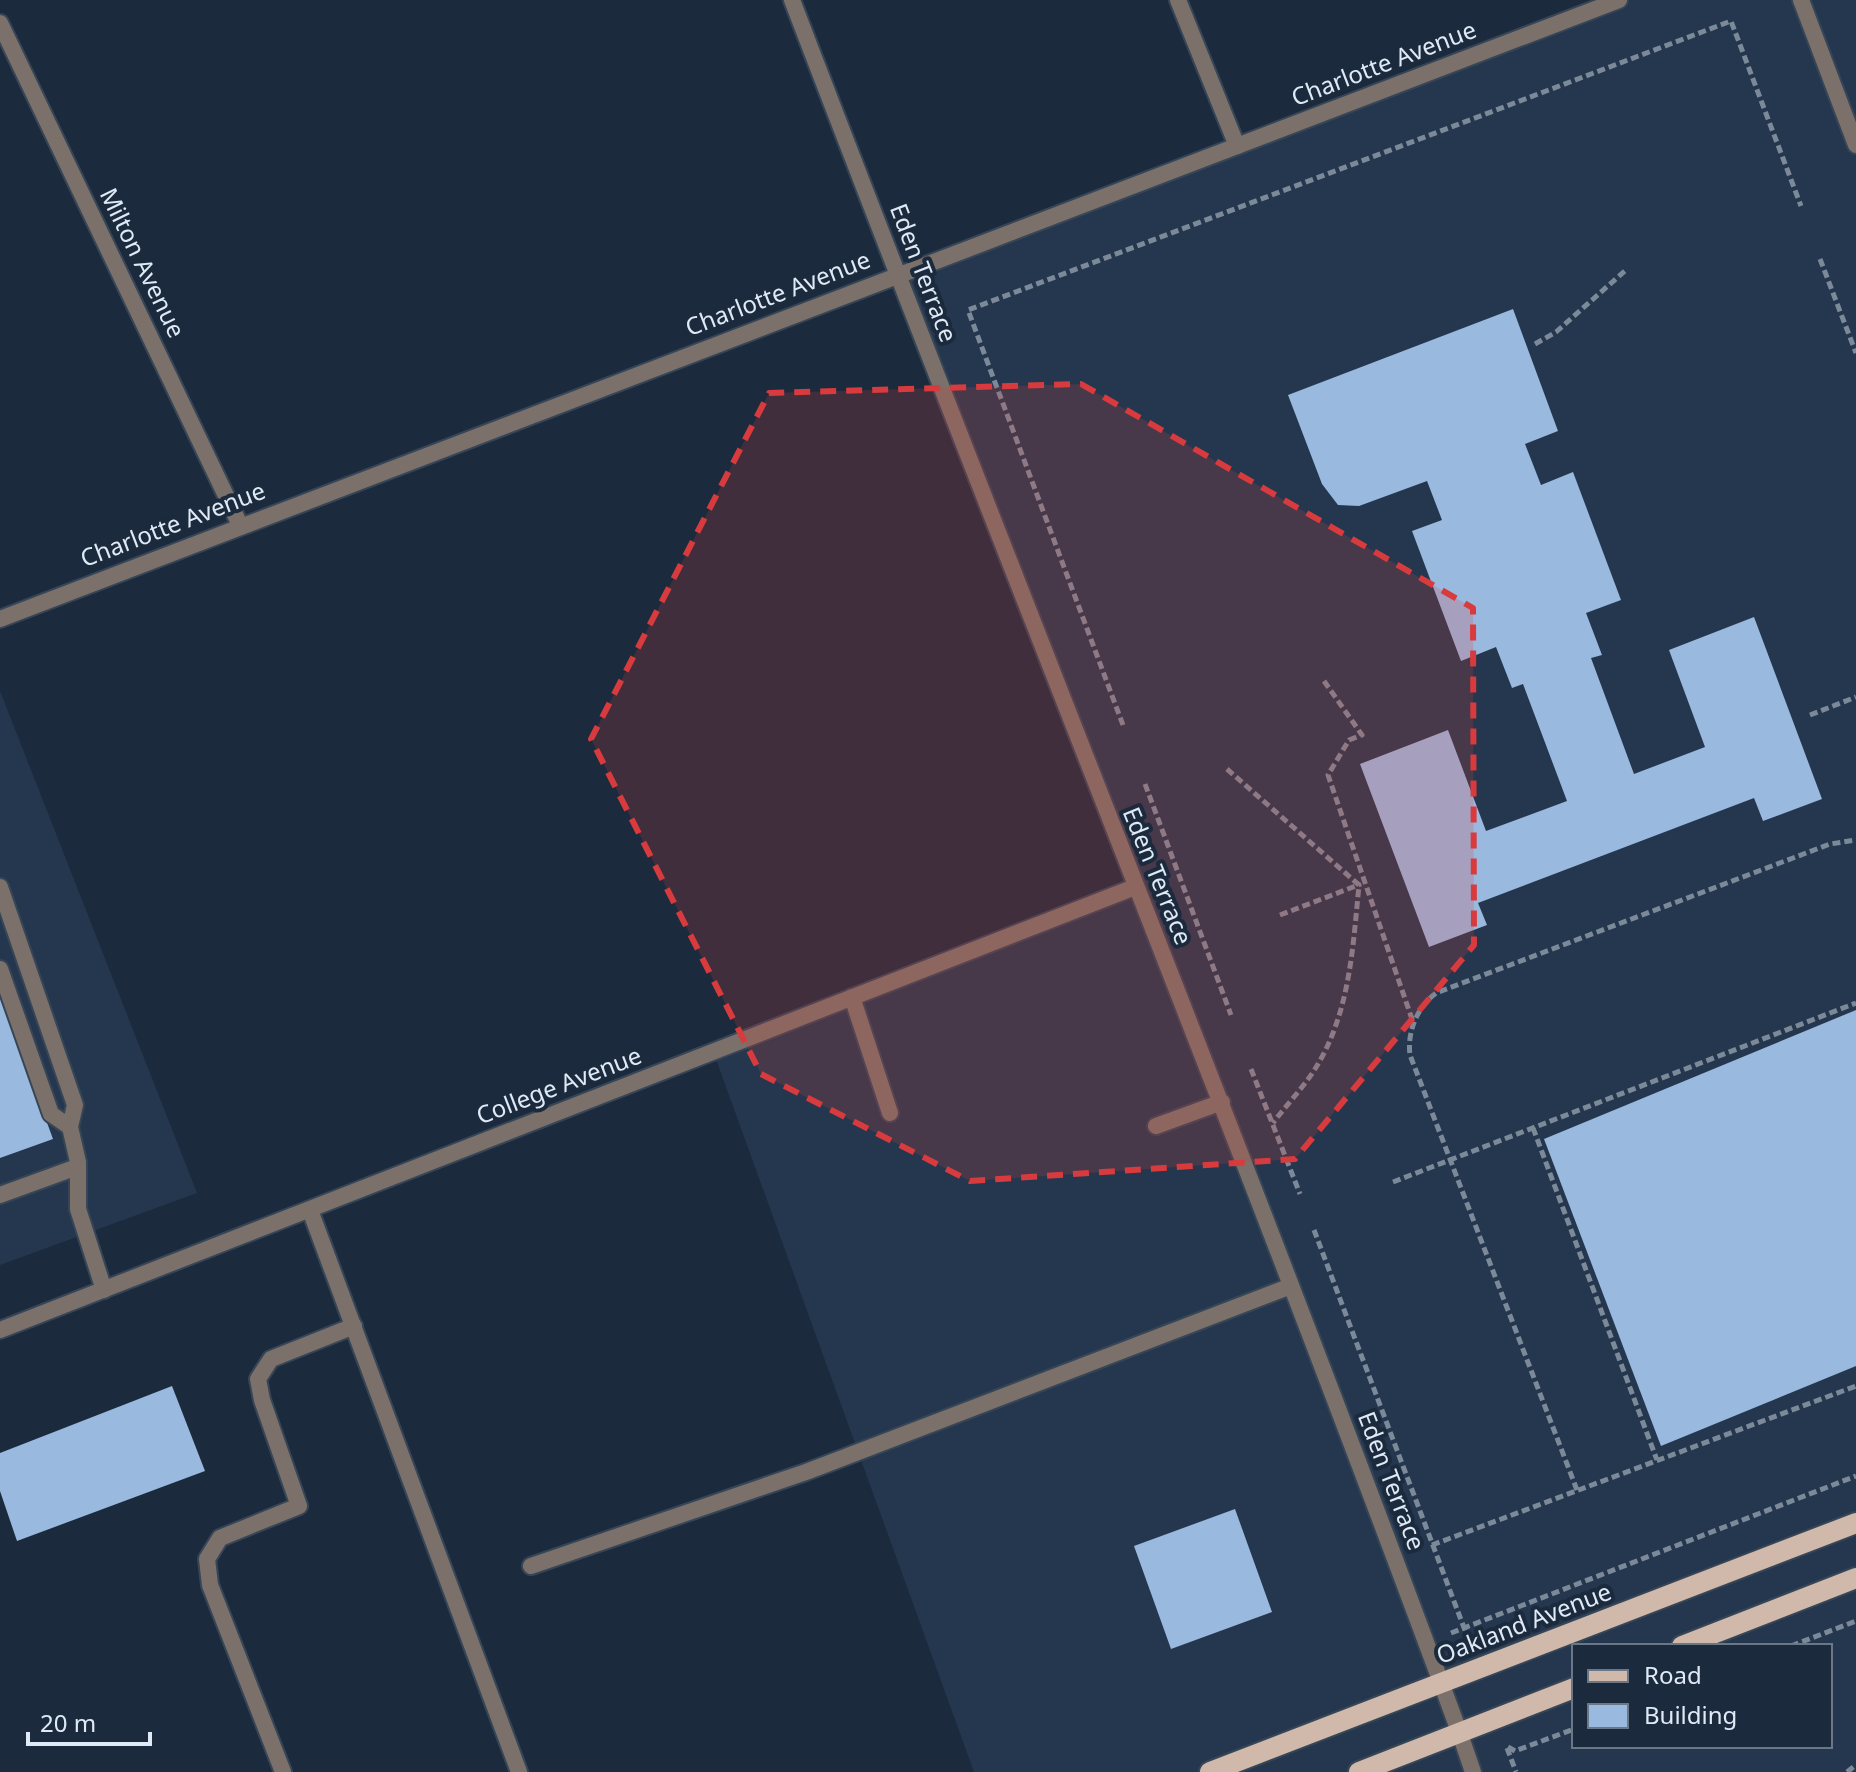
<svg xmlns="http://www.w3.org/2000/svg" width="1856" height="1772" font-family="'Noto Sans',sans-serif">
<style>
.built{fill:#24374e;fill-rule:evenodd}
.building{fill:#9ab9df}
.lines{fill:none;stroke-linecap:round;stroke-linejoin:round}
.service-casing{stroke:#374657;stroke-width:20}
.minor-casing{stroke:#374657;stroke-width:20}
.tertiary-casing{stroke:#374657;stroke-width:20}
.primary-casing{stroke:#374657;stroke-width:24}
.path{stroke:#7c8998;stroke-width:5;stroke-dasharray:8 4;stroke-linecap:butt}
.service{stroke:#7c716a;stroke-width:16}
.minor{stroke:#7c716a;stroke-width:16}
.tertiary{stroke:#7c716a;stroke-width:16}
.primary{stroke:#d0b9aa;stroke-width:20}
.marked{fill:#d73b3d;fill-opacity:0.2;stroke:#d73b3d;stroke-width:6;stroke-dasharray:16 10;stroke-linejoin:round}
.labels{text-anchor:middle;stroke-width:8;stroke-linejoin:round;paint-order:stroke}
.street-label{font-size:24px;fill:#e0eaf6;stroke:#1b2b3d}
</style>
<rect width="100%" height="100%" fill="#1b2b3d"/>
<g class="built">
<path d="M1623 0H1856V1772H974L713 1051 1134 887 897 275ZM1574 1646H1830V1746H1574Z"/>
<path d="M0 691 197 1193 0 1265Z"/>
</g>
<g class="building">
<path d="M1513 309 1558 431 1525 444 1541 485 1573 472 1621 600 1586 613 1602 655 1591 658 1634 774 1705 747 1669 650 1754 617 1822 799 1763 821 1754 798 1478 903 1487 925 1429 947 1360 764 1448 730 1486 831 1567 801 1523 684 1512 688 1496 647 1461 661 1412 531 1442 520 1427 481 1359 506 1338 505 1322 484 1288 395Z"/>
<path d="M0 994 53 1139 0 1158Z"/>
<path d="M1856 1010V1366L1661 1446 1544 1139Z"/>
<path d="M172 1386 205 1471 17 1541 0 1491V1453Z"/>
<path d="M1235 1509 1272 1612 1171 1649 1134 1546Z"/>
</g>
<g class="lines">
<defs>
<g id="service">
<path d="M1178 0 1237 146"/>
<path d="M0 887 75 1105 70 1127 78 1162V1209L104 1290"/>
<path d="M0 969 51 1114 70 1127"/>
<path d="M852 997 890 1113"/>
<path d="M1156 1126 1222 1102"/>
<path d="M0 1195 77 1167"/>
<path d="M310 1210 519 1772"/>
<path d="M531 1566 806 1472 1291 1286"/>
<path d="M283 1772 210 1585 207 1559 220 1538 299 1506 262 1400 258 1379 271 1359 354 1326"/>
</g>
<g id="minor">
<path d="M1801 0 1856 145"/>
<path d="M0 23 240 525"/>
<path d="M0 1330 1135 887"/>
<path d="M1460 1734 1473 1772"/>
</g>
<g id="tertiary">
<path d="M792 0C1013 579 1246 1153 1460 1734"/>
<path d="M0 619 1619 0"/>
</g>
<g id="primary">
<path d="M1682 1646 1856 1578"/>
<path d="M1210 1772 1856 1523"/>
<path d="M1359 1772 1574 1688"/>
</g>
</defs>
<use href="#service" class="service-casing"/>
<use href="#minor" class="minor-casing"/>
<use href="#tertiary" class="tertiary-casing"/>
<use href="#primary" class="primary-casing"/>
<g class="path">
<path d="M1820 259 1856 353"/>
<path d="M1535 344 1556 332 1627 269"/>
<path d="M1324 681 1362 735 1349 740 1328 775 1413 1022"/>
<path d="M1810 715 1856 697"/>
<path d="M1123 725 968 310 1731 21 1801 206"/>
<path d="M1227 769 1359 885C1353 946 1350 1010 1318 1064 1306 1085 1287 1104 1273 1123"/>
<path d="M1145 784 1231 1015"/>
<path d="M1280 915 1361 884"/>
<path d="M1251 1069 1300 1194"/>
<path d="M1533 1128 1657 1460"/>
<path d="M1393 1182 1856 1003"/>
<path d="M1314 1230 1469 1641"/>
<path d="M1577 1490 1410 1055C1407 1032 1417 1007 1436 993L1830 844 1856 840"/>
<path d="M1432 1545 1856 1386"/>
<path d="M1451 1633 1856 1476"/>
<path d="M1791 1646 1856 1621"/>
<path d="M1508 1747 1515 1751 1574 1729"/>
<path d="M1507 1748 1516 1772"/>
<path d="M1847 1772 1856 1765"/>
</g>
<use href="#service" class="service"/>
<use href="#minor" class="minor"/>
<use href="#tertiary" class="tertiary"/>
<use href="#primary" class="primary"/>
</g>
<path class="marked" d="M1081 384 1473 608 1474 945 1295 1159 970 1181 761 1074 591 739 769 393Z"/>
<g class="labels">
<g class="street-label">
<text transform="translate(1384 64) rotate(-21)" y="8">Charlotte Avenue</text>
<text transform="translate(142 263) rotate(64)" y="8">Milton Avenue</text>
<text transform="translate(923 273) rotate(69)" y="8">Eden Terrace</text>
<text transform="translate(778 294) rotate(-21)" y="8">Charlotte Avenue</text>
<text transform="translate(173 525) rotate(-21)" y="8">Charlotte Avenue</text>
<text transform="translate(1157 876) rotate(68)" y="8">Eden Terrace</text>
<text transform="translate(559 1086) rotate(-21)" y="8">College Avenue</text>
<text transform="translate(1391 1481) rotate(69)" y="8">Eden Terrace</text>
<text transform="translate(1524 1624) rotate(-21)" y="8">Oakland Avenue</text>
</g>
</g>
<rect x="1572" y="1644" width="260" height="104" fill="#1b2b3d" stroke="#6a7787" stroke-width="2"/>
<rect x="1588" y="1670" width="40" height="12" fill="#d0b9aa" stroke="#6a7787" stroke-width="2"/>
<text x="1644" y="1684" font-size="24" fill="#e0eaf6">Road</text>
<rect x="1588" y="1704" width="40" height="24" fill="#9ab9df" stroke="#6a7787" stroke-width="2"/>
<text x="1644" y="1724" font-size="24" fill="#e0eaf6">Building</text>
<path d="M28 1732v12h122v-12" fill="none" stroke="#e0eaf6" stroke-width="4"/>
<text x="40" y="1732" font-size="24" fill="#e0eaf6" stroke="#1b2b3d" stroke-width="6" paint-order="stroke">20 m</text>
</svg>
